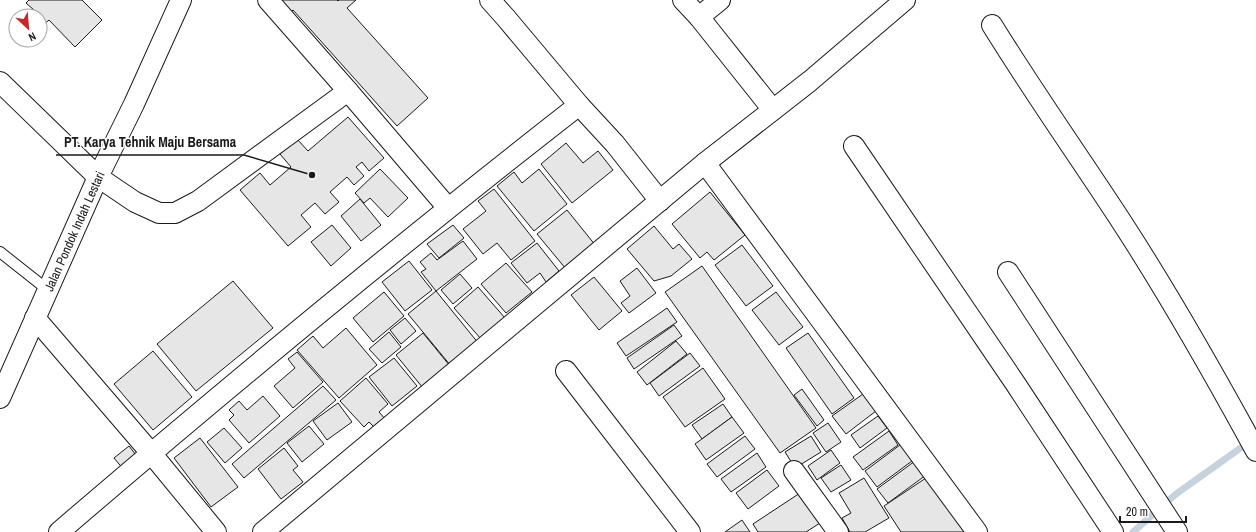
<svg xmlns="http://www.w3.org/2000/svg" width="1256" height="532" font-family="'Archivo Narrow',sans-serif">
<style>
.lines{fill:none;stroke-linecap:round;stroke-linejoin:round}
.stream{stroke:#c6d2dc;stroke-width:7}
.building{fill:#e6e6e6;stroke:#1a1a1a}
.service-casing{stroke:#1a1a1a;stroke-width:12}
.minor-casing{stroke:#1a1a1a;stroke-width:22}
.service{stroke:#fff;stroke-width:10}
.minor{stroke:#fff;stroke-width:20}
.labels{text-anchor:middle;stroke-width:3;stroke-linejoin:round;paint-order:stroke}
.street-label{font-size:13px;fill:#1a1a1a;stroke:#fff}
.leader{fill:none;stroke:#1a1a1a;stroke-width:1.5}
.callout-dot{fill:#1a1a1a;stroke:#fff;stroke-width:1.5}
.callout-label{font-size:14px;text-anchor:middle;font-weight:bold;fill:#1a1a1a;stroke:#fff;stroke-width:3;stroke-linejoin:round;paint-order:stroke}
</style>
<rect width="100%" height="100%" fill="#fff"/>
<g class="lines">
<path class="stream" d="M1133 532 1176 494 1249 442"/>
</g>
<g class="building">
<path d="M29 0H82L102 20 75 47 49 20 41 27 40 26V16L29 15 34 10 26 3Z"/>
<path d="M275 0H337L338 1 339 0H356L347 8 428 98 397 126 293 10 288 14Z"/>
<path d="M348 117 384 158 369 171 362 162 356 167 364 176 354 185 347 177 330 192 339 202 325 214 315 203 301 215 311 227 288 246 240 190 260 173 270 185 291 167 280 154 297 139 308 151Z"/>
<path d="M566 143 583 163 598 151 613 170 572 203 541 164Z"/>
<path d="M380 169 408 198 388 217 370 198 364 203 355 193Z"/>
<path d="M539 169 567 204 534 231 497 186 514 172 522 183Z"/>
<path d="M494 189 535 241 511 260 497 243 483 254 463 229 486 211 478 201Z"/>
<path d="M710 192 745 235 714 260 707 252 700 258 672 224Z"/>
<path d="M360 199 381 225 361 241 341 216Z"/>
<path d="M567 210 596 246 566 269 537 234Z"/>
<path d="M332 225 351 248 331 266 311 242Z"/>
<path d="M453 225 464 238 439 258 427 244Z"/>
<path d="M654 226 673 249 679 244 692 259 671 276 654 281 627 249Z"/>
<path d="M463 241 477 259 436 291 421 272 426 269 420 262 431 253 437 260Z"/>
<path d="M537 243 559 271 546 282 540 273 527 283 511 263Z"/>
<path d="M742 245 773 286 746 306 715 265Z"/>
<path d="M409 261 432 290 405 311 382 282Z"/>
<path d="M506 263 532 292 506 313 481 284Z"/>
<path d="M702 266 816 428 780 453 665 292Z"/>
<path d="M637 268 656 293 629 313 621 303 630 296 620 281Z"/>
<path d="M460 274 472 288 453 304 441 290Z"/>
<path d="M594 277 622 311 599 330 571 295Z"/>
<path d="M233 281 273 328 196 391 157 344Z"/>
<path d="M478 287 505 318 481 339 454 308Z"/>
<path d="M436 291 479 344 451 366 408 314Z"/>
<path d="M384 292 404 316 373 342 353 318Z"/>
<path d="M776 292 803 327 779 345 752 310Z"/>
<path d="M667 308 677 322 626 356 617 343Z"/>
<path d="M405 318 416 331 401 344 390 330Z"/>
<path d="M674 325 682 336 634 369 627 358Z"/>
<path d="M346 328 377 365 339 398 297 350 313 336 323 348Z"/>
<path d="M389 332 401 347 382 363 369 349Z"/>
<path d="M423 333 450 366 423 388 396 355Z"/>
<path d="M808 333 854 398 832 414 786 348Z"/>
<path d="M676 341 687 354 647 385 637 372Z"/>
<path d="M153 351 192 397 153 430 114 384Z"/>
<path d="M297 352 323 382 293 408 274 386 295 368 288 359Z"/>
<path d="M690 353 700 366 659 396 650 383Z"/>
<path d="M394 358 417 386 392 406 369 377Z"/>
<path d="M703 368 725 399 685 427 663 397Z"/>
<path d="M366 378 388 404 379 412 386 420 376 429 369 422 364 427 340 401Z"/>
<path d="M323 386 336 400 244 478 232 464Z"/>
<path d="M802 389 824 420 817 426 794 395Z"/>
<path d="M863 394 876 411 846 434 832 416Z"/>
<path d="M263 396 280 416 249 443 229 420 234 415 229 410 239 401 247 410Z"/>
<path d="M338 403 352 422 327 440 313 421Z"/>
<path d="M723 404 732 417 702 439 692 425Z"/>
<path d="M878 416 887 428 860 448 851 435Z"/>
<path d="M732 417 744 433 706 460 695 444Z"/>
<path d="M828 423 841 442 826 452 813 433Z"/>
<path d="M309 426 324 444 302 462 287 443Z"/>
<path d="M224 428 242 448 225 463 207 442Z"/>
<path d="M889 431 898 445 863 470 853 457Z"/>
<path d="M745 436 755 449 717 477 707 464Z"/>
<path d="M811 436 821 452 795 468 785 452Z"/>
<path d="M200 438 238 487 211 507 174 458Z"/>
<path d="M904 442 916 458 877 487 865 471Z"/>
<path d="M129 446 139 459 124 470 114 458Z"/>
<path d="M284 448 298 466 293 470 303 482 281 499 258 469Z"/>
<path d="M831 450 840 463 817 480 808 466Z"/>
<path d="M757 453 766 467 731 492 721 479Z"/>
<path d="M915 461 926 475 888 503 877 489Z"/>
<path d="M841 465 851 480 831 492 821 478Z"/>
<path d="M767 470 779 486 748 509 736 493Z"/>
<path d="M932 474 971 532H901L884 506Z"/>
<path d="M864 478 889 518 865 532H850L842 518 851 513 839 493Z"/>
<path d="M800 493 820 523 806 532H758L753 524Z"/>
<path d="M742 520 750 532H725Z"/>
</g>
<g class="lines">
<defs>
<path id="service" d="M0 252 48 290"/>
<g id="minor">
<path d="M268 0 348 91 448 208"/>
<path d="M490 0 506 18 579 105"/>
<path d="M683 0 699 17 773 110"/>
<path d="M699 17 720 0"/>
<path d="M992 25C1034 93 1080 158 1123 224 1171 298 1214 374 1256 451"/>
<path d="M0 82 98 177 135 202 159 213H175L198 201 348 91"/>
<path d="M854 146 1015 383 1113 532"/>
<path d="M705 163 977 532"/>
<path d="M1008 272 1177 532"/>
<path d="M35 318 151 453 216 532"/>
<path d="M566 371 690 532"/>
<path d="M0 398 98 177 134 104 181 0"/>
<path d="M794 471 838 532"/>
<path d="M59 532C229 386 402 243 579 105L615 144 660 201"/>
<path d="M263 532 705 163 810 81 905 0"/>
</g>
</defs>
<use href="#service" class="service-casing"/>
<use href="#minor" class="minor-casing"/>
<use href="#service" class="service"/>
<use href="#minor" class="minor"/>
</g>
<g class="labels">
<g class="street-label">
<text transform="translate(74 231) rotate(-66)" y="5">Jalan Pondok Indah Lestari</text>
</g>
</g>
<path class="leader" d="M312 175L244 155H56"/>
<circle class="callout-dot" cx="312" cy="175" r="4"/>
<g class="callout-label">
<text x="150" y="147">PT. Karya Tehnik Maju Bersama</text>
</g>
<g transform="translate(28 28) rotate(154)"><circle r="19" fill="#ffffff" stroke="#a3a3a3"/>
<path d="M0-3L7 15L0 10L-7 15Z" fill="#c62828"/>
<text y="-6" font-size="11" font-weight="bold" text-anchor="middle" fill="#1a1a1a">N</text>
</g>
<path d="M1120 516v6h66v-6" fill="none" stroke="#1a1a1a" stroke-width="2"/>
<text x="1126" y="516" font-size="12" fill="#1a1a1a" stroke="#ffffff" stroke-width="3" paint-order="stroke">20 m</text>
</svg>
